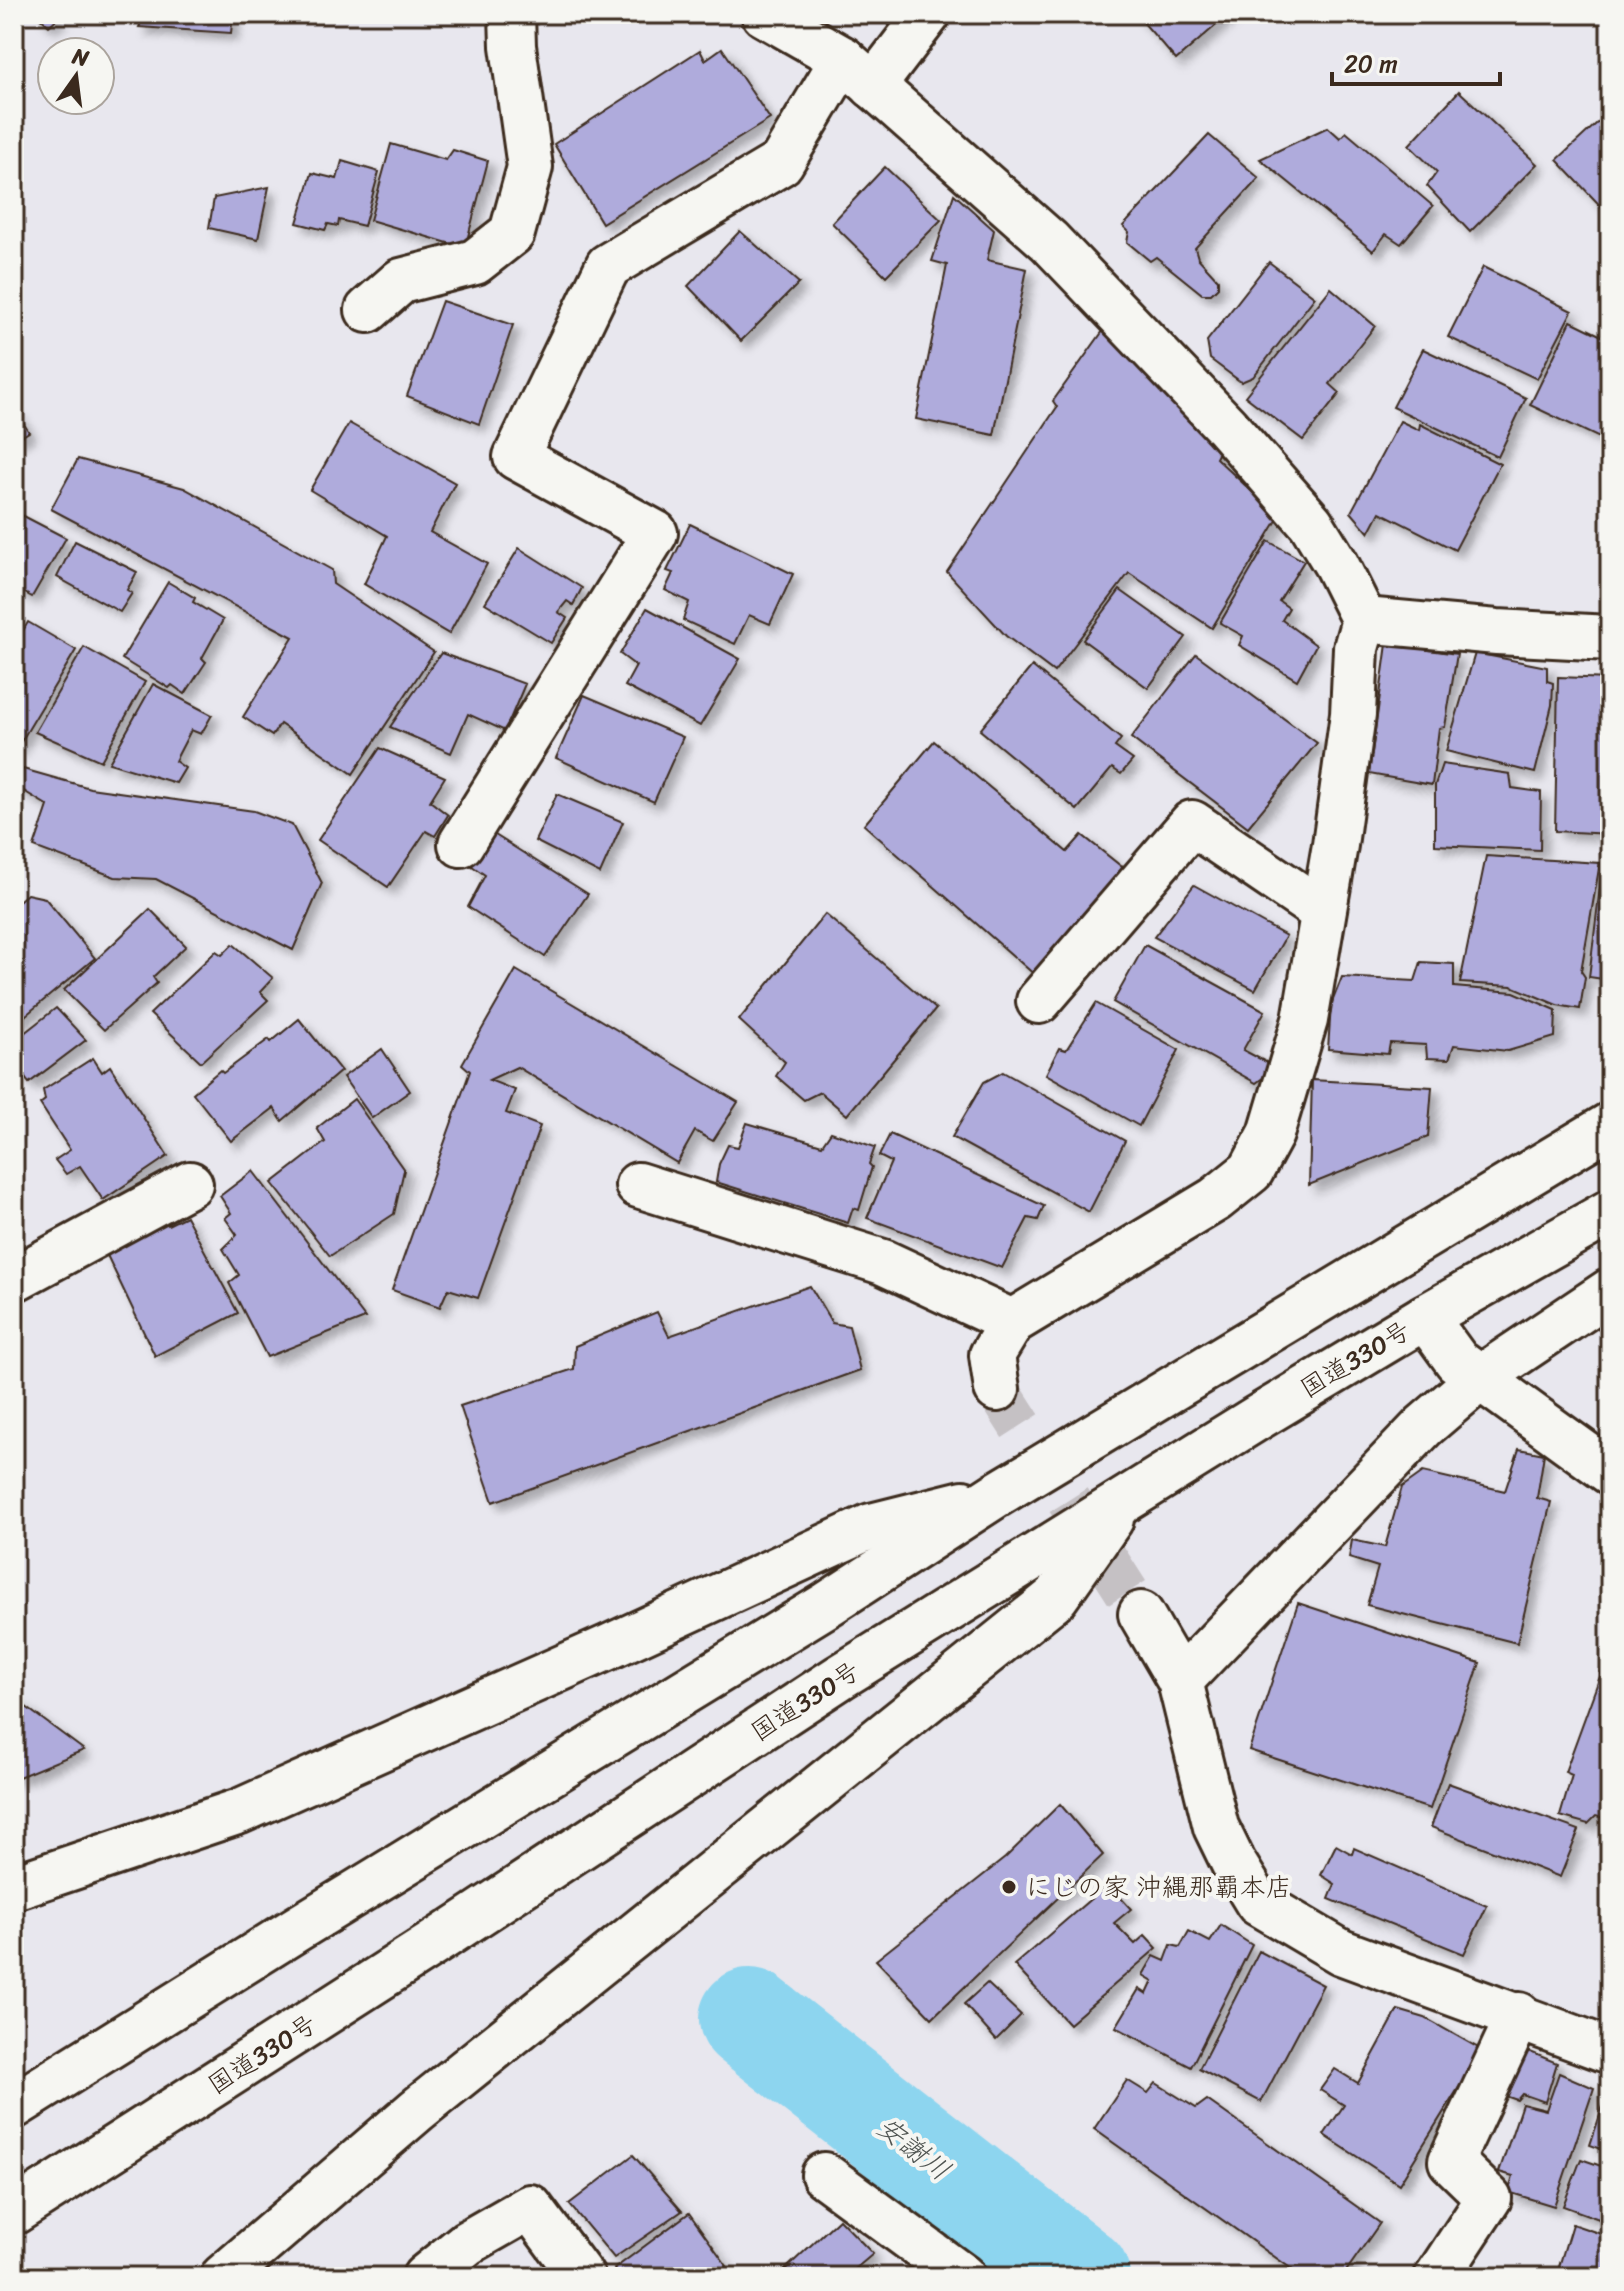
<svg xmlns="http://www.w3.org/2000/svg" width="1624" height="2291" font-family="Sriracha,'Klee One',sans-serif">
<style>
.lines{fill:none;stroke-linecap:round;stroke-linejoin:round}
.river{stroke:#8dd5ef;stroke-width:102}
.building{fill:#afabdc;stroke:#3b2a1e;stroke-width:2;filter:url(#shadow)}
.minor-tunnel{stroke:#c5c1c4;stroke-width:44;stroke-dasharray:44 22;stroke-linecap:butt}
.minor-casing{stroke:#3b2a1e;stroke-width:50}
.highway-casing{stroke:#3b2a1e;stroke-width:50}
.minor{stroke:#f6f6f2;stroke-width:44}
.highway{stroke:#f6f6f2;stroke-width:44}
.poi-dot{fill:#3b2a1e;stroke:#f6f6f2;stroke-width:3}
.labels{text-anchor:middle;stroke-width:8;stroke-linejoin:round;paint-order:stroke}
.street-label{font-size:26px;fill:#3b2a1e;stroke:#f6f6f2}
.poi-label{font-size:26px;fill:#3b2a1e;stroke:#f6f6f2;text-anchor:start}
.water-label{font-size:28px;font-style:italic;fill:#505552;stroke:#f6f6f2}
</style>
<defs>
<filter id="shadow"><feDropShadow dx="7" dy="7" stdDeviation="4" flood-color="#0004"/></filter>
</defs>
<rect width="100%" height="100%" fill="#e8e7ee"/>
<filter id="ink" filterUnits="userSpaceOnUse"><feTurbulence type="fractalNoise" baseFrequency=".0125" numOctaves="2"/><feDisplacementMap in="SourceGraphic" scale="16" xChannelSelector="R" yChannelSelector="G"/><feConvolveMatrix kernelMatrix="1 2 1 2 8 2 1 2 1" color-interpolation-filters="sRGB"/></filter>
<g filter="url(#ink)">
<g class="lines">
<path class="river" d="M750 2019 1079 2277"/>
</g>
<g class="building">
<path d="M36 14H62L49 26Z"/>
<path d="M145 14H233L231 33 139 27Z"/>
<path d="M1136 14H1229L1176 60Z"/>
<path d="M722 48 770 119 602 223 554 144 700 50 705 60Z"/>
<path d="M1459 91 1537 164 1470 232 1427 186 1437 172 1409 145Z"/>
<path d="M1610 111V216L1557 160Z"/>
<path d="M1328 127 1340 138 1346 132 1433 206 1401 244 1386 234 1373 251 1260 159Z"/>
<path d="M1209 135 1259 178 1195 248 1198 258 1218 280V287L1211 294H1202L1156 257 1150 261 1127 242 1129 232 1123 226Z"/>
<path d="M391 144 446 160 453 150 488 161 465 248 370 220Z"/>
<path d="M342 161 379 172 364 226 339 220 338 226 328 224 325 230 297 223 312 173 337 179Z"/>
<path d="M885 167 941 220 886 276 832 223Z"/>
<path d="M269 187 258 239 209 228 214 198Z"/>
<path d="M954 194 994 230 987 260 1027 269 994 435 916 419 947 265 932 261Z"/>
<path d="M740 231 799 283 741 341 688 286Z"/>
<path d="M1269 262 1315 297 1253 377 1241 382 1210 359 1207 341Z"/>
<path d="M1483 267 1572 311 1537 379 1448 337Z"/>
<path d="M1331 288 1375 326 1330 384 1340 393 1303 440 1245 396Z"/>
<path d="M442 301 513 325 479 424 407 396Z"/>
<path d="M1571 321 1610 340V443L1530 405Z"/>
<path d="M1103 331 1223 444 1216 458 1279 517 1212 628 1129 573 1054 672 1006 636 947 572 1057 407 1053 401Z"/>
<path d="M1423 349 1526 398 1498 457 1393 407Z"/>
<path d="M14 409 29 432 14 441Z"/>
<path d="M1400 421 1419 430 1420 424 1500 464 1455 550 1380 512 1369 533 1351 512Z"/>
<path d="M349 423 455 483 430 532 487 564 449 634 364 584 387 536 310 490Z"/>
<path d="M78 459 184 488 332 570 333 584 434 652 353 774 280 724 272 736 243 717 293 637 51 509Z"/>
<path d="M16 512 66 538 32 597 14 587V515Z"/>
<path d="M690 524 793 574 770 624 749 615 735 644 683 620 689 602 665 590 673 573 667 571Z"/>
<path d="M75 541 137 572 127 590 132 593 120 612 57 577Z"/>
<path d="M1268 541 1304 561 1279 601 1289 608 1282 620 1316 645 1297 680 1239 645 1243 636 1220 623Z"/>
<path d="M519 548 582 588 573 605 567 601 558 612 567 618 551 643 485 603Z"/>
<path d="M168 582 195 598 193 602 223 620 202 658 206 662 185 694 172 685 169 688 122 659Z"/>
<path d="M1120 590 1186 637 1148 688 1083 640Z"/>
<path d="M647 608 740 659 700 726 625 686 636 666 620 654Z"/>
<path d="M28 622 76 650 16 750 14 749V646Z"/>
<path d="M1387 644 1457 654 1445 727 1439 728 1432 785 1369 774Z"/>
<path d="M84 647 145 682 101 761 35 732Z"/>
<path d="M441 653 525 684 505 731 468 714 451 753 390 727Z"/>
<path d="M1475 653 1547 667V681L1553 683 1552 705 1535 773 1446 751Z"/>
<path d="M1196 654 1317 743 1248 827 1131 738Z"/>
<path d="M1032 666 1121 739 1115 747 1133 760 1121 774 1112 768 1077 810 980 730Z"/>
<path d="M1558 677 1610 679V834L1555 831Z"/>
<path d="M153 684 212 715 201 734 191 730 175 761 185 768 176 783 109 763Z"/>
<path d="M584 695 683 737 654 802 556 758Z"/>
<path d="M934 741 1067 852 1082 835 1127 871 1036 976 864 825Z"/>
<path d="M380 748 445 777 430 801 448 815 435 836 426 831 388 887 318 840Z"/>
<path d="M1442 764 1510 774 1512 788 1541 792 1540 850 1435 845V785Z"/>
<path d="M23 769 90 788 254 811 292 825 322 883 293 950 156 879 115 877 34 847 48 806 14 785Z"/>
<path d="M557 794 623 822 600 874 535 841Z"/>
<path d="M492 833 588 894 545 957 468 907 485 875 472 866Z"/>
<path d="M1486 856 1600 863 1581 971 1585 977 1580 1009 1557 1005 1512 986 1460 983Z"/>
<path d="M1602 871 1610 872V980L1589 977Z"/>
<path d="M1194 885 1286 936 1255 990 1154 937Z"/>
<path d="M27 894 45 898 95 958 14 1025V905Z"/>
<path d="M150 909 186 946 153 977 157 983 104 1030 64 990Z"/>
<path d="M825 914 936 1009 847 1115 820 1092 804 1100 776 1076 785 1062 739 1020Z"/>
<path d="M233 944 273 978 260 992 268 1000 201 1062 150 1014 216 951 222 955Z"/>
<path d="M1145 945 1265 1011 1243 1050 1268 1063 1264 1077 1256 1083 1113 1002Z"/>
<path d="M1421 962 1454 964V987L1514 992 1556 1010 1555 1037 1508 1051 1454 1045 1449 1059 1427 1058 1426 1045 1390 1043 1388 1054 1328 1049 1331 1005 1342 977 1415 981Z"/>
<path d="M516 970 738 1102 713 1141 695 1131 677 1163 517 1067 489 1080 515 1090 506 1113 540 1126 478 1298 448 1289 440 1307 392 1290 470 1071 462 1064Z"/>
<path d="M1096 1003 1179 1050 1139 1126 1046 1074 1059 1048 1066 1050Z"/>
<path d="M56 1008 86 1040 29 1083 14 1064V1041Z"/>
<path d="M299 1019 341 1071 282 1121 274 1108 231 1141 193 1093 220 1070 223 1073 269 1039 271 1042Z"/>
<path d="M382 1049 410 1091 372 1118 343 1077Z"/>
<path d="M93 1058 102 1072 110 1066 168 1156 103 1200 80 1166 66 1174 55 1160 70 1150 40 1104 45 1100 43 1090Z"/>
<path d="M1003 1072 1125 1141 1089 1212 952 1137 984 1082Z"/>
<path d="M1312 1080 1432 1087 1428 1137 1309 1185Z"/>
<path d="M354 1099 404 1170 394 1214 330 1256 272 1183 325 1142 317 1128Z"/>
<path d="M747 1123 822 1145 831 1132 875 1147 869 1164 872 1167 859 1210 853 1208 848 1223 716 1182 719 1164 728 1145 738 1147Z"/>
<path d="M890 1134 1044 1206 1038 1220 1028 1218 1002 1268 867 1218 891 1162 879 1156Z"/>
<path d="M253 1171 365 1318 267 1357 229 1283 239 1275 223 1249 237 1235 225 1218 231 1213 220 1196Z"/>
<path d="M160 1213 168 1225 186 1216 238 1313 155 1356 105 1251Z"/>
<path d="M810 1286 832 1323 849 1326 860 1370 493 1502 460 1406 574 1369 575 1346 657 1312 669 1336Z"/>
<path d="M1519 1449 1544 1454 1537 1498 1551 1502 1517 1643 1367 1605 1378 1567 1349 1558 1352 1540 1385 1547 1402 1487 1423 1472 1505 1491Z"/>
<path d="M1298 1603 1480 1663 1430 1809 1249 1750Z"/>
<path d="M1610 1649V1820L1596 1816 1588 1824 1560 1816 1572 1775 1565 1772Z"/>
<path d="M14 1698 84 1750 14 1779Z"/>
<path d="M1448 1783 1579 1830 1560 1877 1431 1827Z"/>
<path d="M1060 1804 1103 1855 932 2018 876 1960 1005 1858Z"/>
<path d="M1336 1845 1352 1854 1354 1848 1487 1906 1464 1954 1329 1899 1335 1884 1321 1875Z"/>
<path d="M1108 1884 1131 1909 1114 1923 1135 1944 1145 1935 1157 1948 1069 2024 1014 1965Z"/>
<path d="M1221 1925 1252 1945 1191 2067 1116 2027 1139 1989 1147 1994 1153 1981 1143 1975 1154 1956 1165 1961 1171 1945 1180 1947 1189 1931 1210 1942Z"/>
<path d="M1259 1951 1323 1985 1261 2102 1199 2069Z"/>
<path d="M987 1983 1021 2015 996 2040 964 2004Z"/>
<path d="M1398 2010 1425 2018 1482 2050 1399 2184 1324 2135 1344 2105 1320 2090 1335 2069 1358 2083Z"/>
<path d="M1523 2049 1557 2063 1545 2102 1522 2094 1517 2100 1508 2097 1499 2084Z"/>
<path d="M1559 2073 1594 2088 1554 2206 1508 2192 1513 2176 1499 2172 1522 2104 1546 2110Z"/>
<path d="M1127 2080 1148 2093 1156 2083 1196 2108 1207 2100 1380 2223 1342 2277H1303L1094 2129Z"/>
<path d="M1610 2085V2152L1590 2145Z"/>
<path d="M633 2155 682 2211 614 2258 569 2204Z"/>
<path d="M1581 2159 1610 2169V2223L1563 2206Z"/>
<path d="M689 2213 727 2266 713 2277H619L614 2269Z"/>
<path d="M839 2219 873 2254 848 2275 849 2277H777Z"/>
<path d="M1572 2224 1610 2237V2277H1583L1558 2270Z"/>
</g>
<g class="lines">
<path class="minor-tunnel" d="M997 1389 1141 1614"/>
<defs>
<g id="minor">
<path d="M764 14 843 59 1049 241 1226 426 1311 523 1336 564 1364 620 1356 648 1353 714 1335 845 1305 1020 1271 1134 1251 1171 1216 1199 1012 1322 992 1355 997 1389"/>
<path d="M873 86 928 14"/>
<path d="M368 310 401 281 475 262 512 233 530 167 513 46 512 14"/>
<path d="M1364 620 1497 632 1610 638"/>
<path d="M461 844 655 533 516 457 608 266 781 163 843 59"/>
<path d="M1039 1001 1192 823 1323 912"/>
<path d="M638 1185 883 1262 1012 1322"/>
<path d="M14 1279 190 1184"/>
<path d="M1425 1317 1457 1361 1610 1472"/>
<path d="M1141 1614 1180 1681 1216 1827 1233 1862 1258 1903 1341 1952 1610 2051"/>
<path d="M1180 1681 1424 1426 1480 1378 1610 1291"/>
<path d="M824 2175 963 2277"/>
<path d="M425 2277 467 2243 530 2207 582 2277"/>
<path d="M1437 2277 1489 2198 1451 2161 1519 2015"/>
</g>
<g id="highway">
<path d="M14 1887 240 1811 609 1647 871 1526 963 1503"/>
<path d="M14 2106 295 1930 828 1604 996 1495 1610 1125"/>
<path d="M14 2212 431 1945 840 1677 1257 1418 1425 1317 1610 1212"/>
<path d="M223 2277 417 2110 1056 1597 1111 1519"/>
</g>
</defs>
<use href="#minor" class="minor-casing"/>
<use href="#highway" class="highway-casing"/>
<use href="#minor" class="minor"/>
<use href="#highway" class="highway"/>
</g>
</g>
<circle class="poi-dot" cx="1009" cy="1887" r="8"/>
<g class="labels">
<g class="street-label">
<text transform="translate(1355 1359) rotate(-31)" y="9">国道330号</text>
<text transform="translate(805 1701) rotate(-33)" y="9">国道330号</text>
<text transform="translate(262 2054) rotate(-33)" y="9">国道330号</text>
</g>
<g class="poi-label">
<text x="1025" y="1896">にじの家 沖縄那覇本店</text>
</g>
<g class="water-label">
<text transform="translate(914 2148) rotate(38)" y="10">安謝川</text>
</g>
</g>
<rect width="1624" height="2291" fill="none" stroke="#f6f6f2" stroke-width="48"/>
<rect x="24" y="24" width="1576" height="2243" fill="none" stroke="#3b2a1e" stroke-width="3" filter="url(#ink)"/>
<g transform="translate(76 76) rotate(14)"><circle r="38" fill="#f6f6f2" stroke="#aba49d" stroke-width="2"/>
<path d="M0-6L14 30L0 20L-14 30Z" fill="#3b2a1e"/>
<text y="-12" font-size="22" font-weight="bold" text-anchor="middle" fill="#3b2a1e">N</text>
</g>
<path d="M1332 72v12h168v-12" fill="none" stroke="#3b2a1e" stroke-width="4"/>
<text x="1344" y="72" font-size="24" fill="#3b2a1e" stroke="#f6f6f2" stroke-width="6" paint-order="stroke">20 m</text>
</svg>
